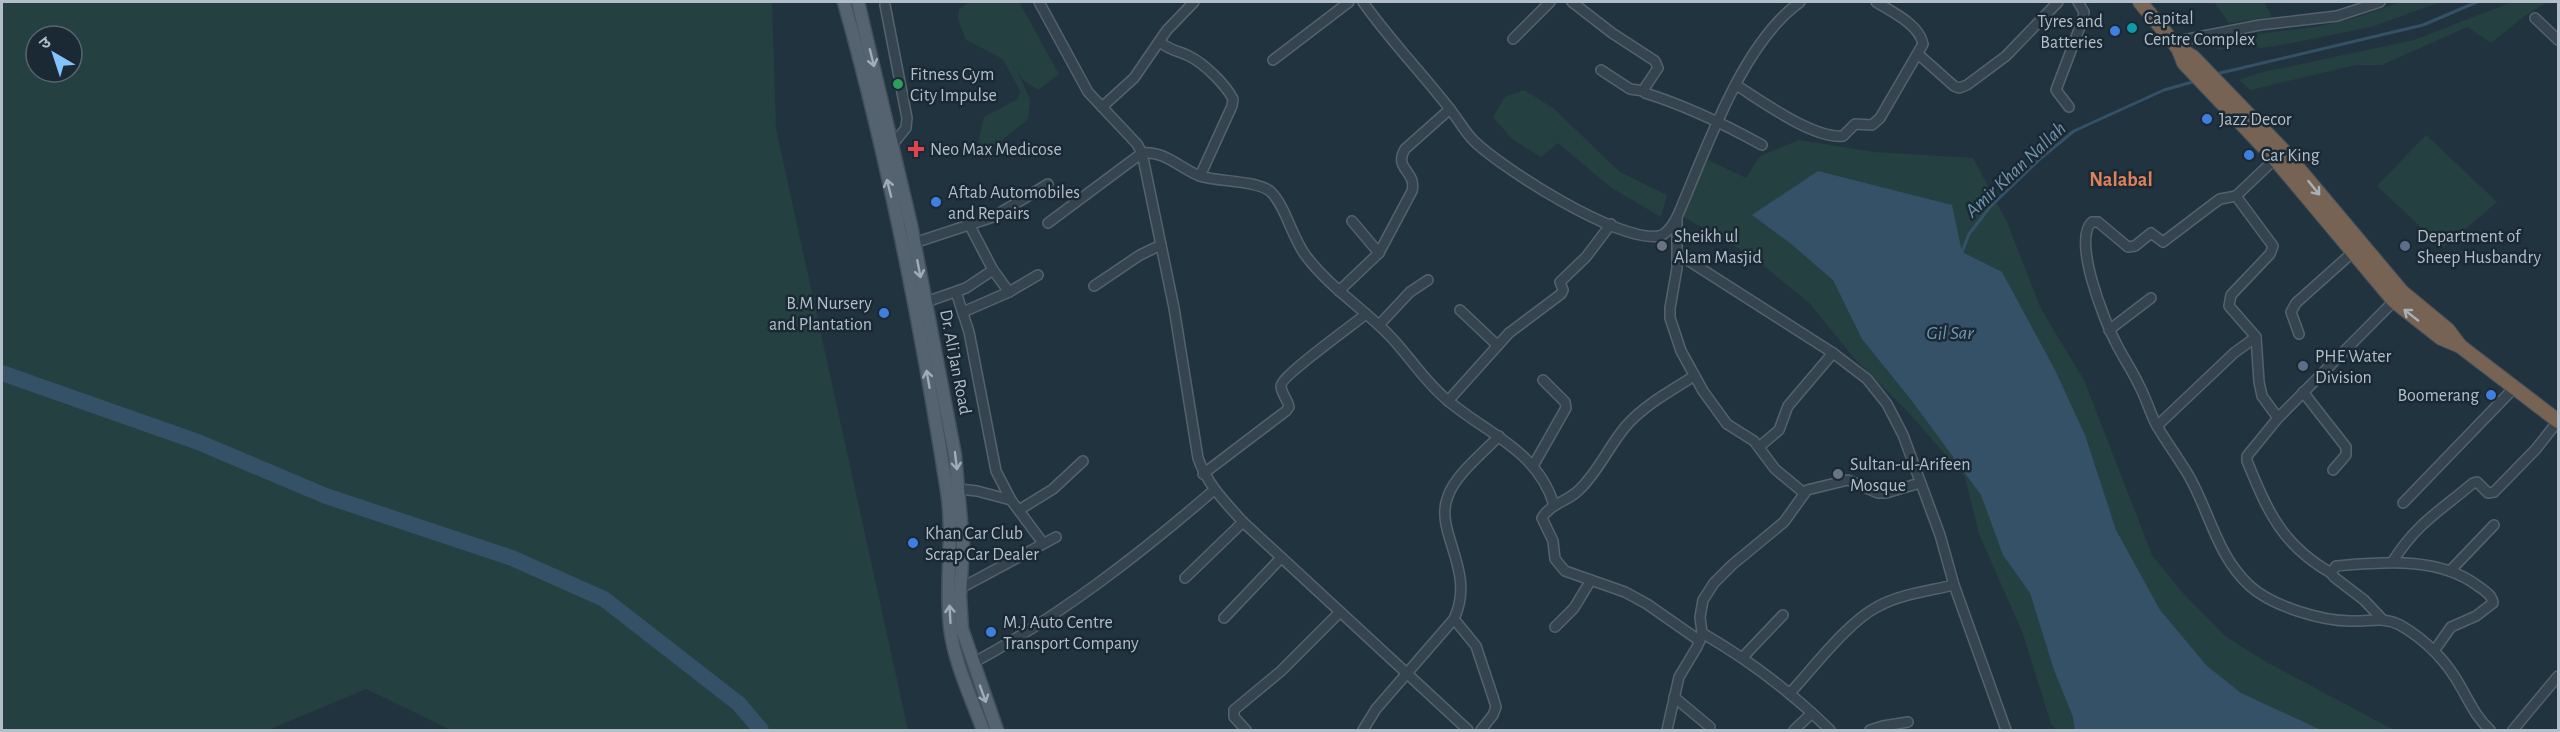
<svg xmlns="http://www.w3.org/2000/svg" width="2560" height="732" font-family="'Alegreya Sans','Noto Sans Devanagari',sans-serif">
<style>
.green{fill:#244040;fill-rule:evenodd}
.water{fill:#345168}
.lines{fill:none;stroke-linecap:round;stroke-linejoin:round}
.stream{stroke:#345168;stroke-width:3}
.river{stroke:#345168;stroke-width:16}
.minor-casing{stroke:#54626d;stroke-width:12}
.major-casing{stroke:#42505b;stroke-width:15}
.highway-casing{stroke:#414f5a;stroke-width:16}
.minor{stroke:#36444f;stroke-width:9}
.major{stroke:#54636f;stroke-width:12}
.highway{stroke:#766353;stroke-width:14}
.oneway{stroke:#9fadb8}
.oneway2{stroke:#a9b1b8}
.culture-dot{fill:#0f9aa8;stroke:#1b2934;stroke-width:2}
.shop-dot{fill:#3f7fe0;stroke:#1b2934;stroke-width:2}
.leisure-dot{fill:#2e9e5b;stroke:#1b2934;stroke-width:2}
.health-dot{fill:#e0444e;stroke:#1b2934;stroke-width:2}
.worship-dot{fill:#6b7280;stroke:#1b2934;stroke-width:2}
.service-dot{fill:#5c6f8a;stroke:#1b2934;stroke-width:2}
.labels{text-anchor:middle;stroke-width:5;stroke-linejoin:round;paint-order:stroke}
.poi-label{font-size:18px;fill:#b2bfca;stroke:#1b2934;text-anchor:start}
.street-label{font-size:18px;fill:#b2bfca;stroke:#1b2934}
.water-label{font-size:20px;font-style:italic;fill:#7095b0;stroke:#1b2934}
.neighbourhood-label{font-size:20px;font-weight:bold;fill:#dd815b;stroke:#1b2934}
</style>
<rect width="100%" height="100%" fill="#223340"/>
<g class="green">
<path d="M2 2H772L776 129 908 730H451L366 689 268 730H2ZM36 36H72V72H36Z"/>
<path d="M970 2H1019L1059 74 1038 90 1023 80 1016 68 1030 100 1028 119 998 143 981 149 978 144 984 117 1018 99 1020 91 1003 59 966 40 958 19 959 9Z"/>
<path d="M2214 2H2264L2272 17 2229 23Z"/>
<path d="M2401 2H2441L2371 27 2287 44 2262 48 2240 45 2220 50 2209 46C2243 34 2271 33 2306 28 2338 24 2371 13 2401 2Z"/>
<path d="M2512 2H2548L2523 17 2491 43 2467 27 2382 65H2356L2250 90 2239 80 2259 73 2414 40Z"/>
<path d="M1524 90 1553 108 1620 172 1667 195 1661 217 1610 187 1558 143 1541 157 1512 139 1493 117 1505 97Z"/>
<path d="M2426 135 2497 202 2443 248 2377 186Z"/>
<path d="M1799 140 1874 152 1973 158 2007 222 2041 309 2084 380 2152 555 2184 594 2226 637 2270 664 2394 730H2056L2051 724 2023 634 1979 534 1965 477 1909 413 1853 357 1810 304 1752 256 1682 216 1704 158 1746 178 1760 156Z"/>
</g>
<path class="water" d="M1818 171 1952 205 1962 252 2002 272 2055 370 2085 435 2116 530 2160 610 2207 666 2241 693 2321 730H2075L2073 717 2054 670 2030 593 2003 555 1981 495 1912 401 1862 339 1833 280 1790 243 1752 215Z"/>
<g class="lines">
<g class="stream">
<path d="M2216 74 2423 25 2477 2"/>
<path d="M1962 252 1969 234 1990 207 2041 158 2074 131 2164 90 2196 81"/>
</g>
<path class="river" d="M2 373 198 442 326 496 512 558 604 599 739 704 761 730"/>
<defs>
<g id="minor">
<path d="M1039 2 1088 92 1137 144 1142 153 1174 308 1198 458C1207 484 1225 502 1243 522L1468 730"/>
<path d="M1363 2C1389 39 1421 72 1449 108 1458 119 1464 131 1474 141 1503 169 1619 243 1659 236 1668 234 1673 224 1677 217 1706 151 1741 44 1800 2"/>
<path d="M1572 2 1612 33 1655 61 1658 68 1644 89 1645 93C1687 106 1724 124 1762 145"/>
<path d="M885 5 907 118 906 128 893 144"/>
<path d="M2535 18 2558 40"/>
<path d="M1513 39 1550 2"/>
<path d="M1160 42C1172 52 1178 50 1189 56 1205 64 1225 84 1233 99L1232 106 1200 176"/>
<path d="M2173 42 2260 25 2337 16 2380 2"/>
<path d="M1918 54 1954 86 1959 88 1967 85 2006 56 2058 2"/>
<path d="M1273 60 1349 2"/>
<path d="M1601 70 1630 89 1644 91"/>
<path d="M1736 85C1762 101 1813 139 1843 136L1855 124 1872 125 1880 118 1923 44C1919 24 1892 12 1876 2"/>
<path d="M1102 107 1134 78 1167 30 1194 2"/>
<path d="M2069 107 2056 90 2083 19 2084 12 2078 2"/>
<path d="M2277 157 2236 196 2273 246 2270 254 2231 295 2229 306 2256 337 2259 382 2262 396 2278 418"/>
<path d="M2236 196 2220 199 2213 204 2163 242 2151 233 2135 246 2128 247 2098 222H2092C2072 239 2104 320 2115 341 2122 356 2132 370 2139 385 2146 398 2150 413 2157 426 2167 443 2179 459 2189 476 2210 513 2217 556 2250 586 2272 606 2321 621 2351 621 2369 622 2383 616 2400 625 2426 640 2448 663 2462 689 2471 705 2477 718 2490 730"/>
<path d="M1677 217V268L1670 308V318L1681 351 1703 391 1727 424 1754 441 1775 469 1804 493"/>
<path d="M1352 221 1379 253"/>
<path d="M1048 223 1142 153C1164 150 1181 169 1200 176 1218 182 1257 180 1271 192 1286 207 1292 238 1306 256 1328 285 1359 306 1385 331 1407 352 1422 379 1446 399 1485 433 1537 449 1554 505"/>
<path d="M970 226 993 270 1009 292"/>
<path d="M914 243 993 217 1048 184"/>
<path d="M1678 254 1833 353 1867 379 1887 404 1903 435 1940 535 1954 585 2006 730"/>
<path d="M1094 286 1140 255 1161 245"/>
<path d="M1339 291 1379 253 1412 191C1417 171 1393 169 1405 149L1450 109"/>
<path d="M956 292 969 332 996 471 1011 500 1043 543"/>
<path d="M926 302 966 288 993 270"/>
<path d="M1460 310 1497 345"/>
<path d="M963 312 1009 292 1038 275"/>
<path d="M1379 325 1410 292 1428 280"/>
<path d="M2109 330 2151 298"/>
<path d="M2299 334 2291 312 2296 303 2352 253"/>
<path d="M1694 376C1671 391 1644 405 1626 426 1609 446 1598 472 1579 490 1567 502 1551 503 1542 518L1553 541 1555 559 1565 571 1625 592 1647 604 1700 641"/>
<path d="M2303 392 2346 447V455L2333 470"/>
<path d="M1448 401 1509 333 1561 294 1563 290 1560 282 1586 257 1611 224"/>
<path d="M2157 426 2234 353 2256 337"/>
<path d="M1759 447 1779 430 1788 406 1833 353"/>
<path d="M1533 466 1566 408 1565 402 1543 380"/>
<path d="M1203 474 1286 411 1289 407C1288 400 1281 393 1281 386 1281 376 1354 324 1366 314"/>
<path d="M959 489 977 491 1011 500"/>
<path d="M2403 503 2515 387"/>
<path d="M1019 510 1053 489 1083 461"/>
<path d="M2393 561C2417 523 2440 511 2473 483L2477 482 2488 493 2494 492 2536 449 2558 421"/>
<path d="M2450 571 2494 525"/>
<path d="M2331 573C2282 545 2268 512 2247 461V456L2278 418 2394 301"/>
<path d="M1185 578 1243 522"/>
<path d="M961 588 1056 537"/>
<path d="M1224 618 1281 558"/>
<path d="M1454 619 1476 646 1493 697 1496 707 1493 715 1481 730"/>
<path d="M2383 620 2364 600 2334 577 2331 573 2336 566C2382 562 2439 556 2478 586 2485 591 2492 595 2493 603L2476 616 2451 627 2434 651"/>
<path d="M1555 627 1574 608 1591 580"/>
<path d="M1702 633C1751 661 1790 691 1830 730"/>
<path d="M1743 657 1783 615"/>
<path d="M973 663C1060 616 1139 555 1214 490"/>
<path d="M1791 692C1814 667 1848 622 1877 607 1900 594 1929 591 1954 585"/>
<path d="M1674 697 1710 727"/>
<path d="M1246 730 1234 717V710L1281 671 1340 612"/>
<path d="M1363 730 1376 709 1454 619C1477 570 1433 532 1448 496 1455 475 1484 452 1499 436"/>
<path d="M1667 730 1679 677 1697 647 1702 633 1700 617 1703 600 1714 583 1732 565 1784 522 1807 490 1848 480 1878 493H1886L1920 483"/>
<path d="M1794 730 1812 713"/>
<path d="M1870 730 1883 726 1908 722"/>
<path d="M2513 730 2558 676"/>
</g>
<g id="major">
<path d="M844 2C889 162 921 326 947 491 954 536 945 582 950 627 954 662 971 697 983 730"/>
<path d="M858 2 911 225 955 455 963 543 960 596 962 629 997 730"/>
</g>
<g id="highway">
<path d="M2140 2 2178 48 2193 57 2282 149 2402 292 2448 330 2460 346"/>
<path d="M2178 48 2184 63 2275 159 2394 301 2441 338 2460 346 2558 421"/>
</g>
</defs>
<use href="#minor" class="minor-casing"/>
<use href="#major" class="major-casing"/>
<use href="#highway" class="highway-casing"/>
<use href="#minor" class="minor"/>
<use href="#major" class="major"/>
<use href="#highway" class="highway"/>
</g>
<defs><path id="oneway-shaft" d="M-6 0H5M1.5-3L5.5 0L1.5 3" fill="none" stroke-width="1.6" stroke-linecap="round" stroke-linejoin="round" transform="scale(1.5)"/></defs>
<g class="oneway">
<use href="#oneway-shaft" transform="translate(872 58) rotate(76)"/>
<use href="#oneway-shaft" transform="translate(889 188) rotate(-104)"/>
<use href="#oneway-shaft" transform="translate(919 269) rotate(79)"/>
<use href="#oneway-shaft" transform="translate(928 379) rotate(-100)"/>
<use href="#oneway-shaft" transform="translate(956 461) rotate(83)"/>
<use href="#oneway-shaft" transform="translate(950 614) rotate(-93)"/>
<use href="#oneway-shaft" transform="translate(983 694) rotate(70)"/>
</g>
<g class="oneway2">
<use href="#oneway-shaft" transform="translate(2314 188) rotate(51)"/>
<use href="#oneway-shaft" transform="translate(2411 315) rotate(-142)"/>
</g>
<circle class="culture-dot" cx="2132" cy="28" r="6"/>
<g class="shop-dot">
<circle cx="2115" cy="31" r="6"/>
<circle cx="2207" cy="119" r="6"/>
<circle cx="2249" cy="155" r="6"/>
<circle cx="936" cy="202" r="6"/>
<circle cx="884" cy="313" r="6"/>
<circle cx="2491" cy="395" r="6"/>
<circle cx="913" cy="543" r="6"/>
<circle cx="991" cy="632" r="6"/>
</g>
<circle class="leisure-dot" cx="898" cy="84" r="6"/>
<path class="health-dot" d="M913 140h6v6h6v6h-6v6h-6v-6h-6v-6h6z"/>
<g class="worship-dot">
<circle cx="1662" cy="246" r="6"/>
<circle cx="1838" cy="474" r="6"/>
</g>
<g class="service-dot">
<circle cx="2405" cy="246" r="6"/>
<circle cx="2303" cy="366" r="6"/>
</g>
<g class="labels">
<g class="poi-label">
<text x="2144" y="24">Capital<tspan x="2144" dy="21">Centre Complex</tspan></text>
<text x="2103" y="27" text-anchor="end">Tyres and<tspan x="2103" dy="21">Batteries</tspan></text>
<text x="910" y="80">Fitness Gym<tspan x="910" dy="21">City Impulse</tspan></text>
<text x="2219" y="125">Jazz Decor</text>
<text x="930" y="155">Neo Max Medicose</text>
<text x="2261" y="161">Car King</text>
<text x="948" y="198">Aftab Automobiles<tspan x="948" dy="21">and Repairs</tspan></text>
<text x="1674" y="242">Sheikh ul<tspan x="1674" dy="21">Alam Masjid</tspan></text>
<text x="2417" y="242">Department of<tspan x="2417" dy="21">Sheep Husbandry</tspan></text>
<text x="872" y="309" text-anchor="end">B.M Nursery<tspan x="872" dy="21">and Plantation</tspan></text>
<text x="2315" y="362">PHE Water<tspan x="2315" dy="21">Division</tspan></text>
<text x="2479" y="401" text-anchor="end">Boomerang</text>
<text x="1850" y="470">Sultan-ul-Arifeen<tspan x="1850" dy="21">Mosque</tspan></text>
<text x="925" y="539">Khan Car Club<tspan x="925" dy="21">Scrap Car Dealer</tspan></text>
<text x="1003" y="628">M.J Auto Centre<tspan x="1003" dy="21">Transport Company</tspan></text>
</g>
<g class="street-label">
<text transform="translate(956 362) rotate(79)" y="6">Dr. Ali Jan Road</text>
</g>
<g class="water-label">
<text transform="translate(2015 169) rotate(-43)" y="7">Amir Khan Nallah</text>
<text x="1950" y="339">Gil Sar</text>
</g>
<g class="neighbourhood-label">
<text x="2121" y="186">Nalabal</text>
</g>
</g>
<rect width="2560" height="732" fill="none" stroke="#b2bfca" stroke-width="6"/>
<g transform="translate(54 54) rotate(321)"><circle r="28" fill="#1b2934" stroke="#576570" stroke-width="1.5"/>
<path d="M0-4.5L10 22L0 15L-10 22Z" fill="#83c4ff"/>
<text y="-9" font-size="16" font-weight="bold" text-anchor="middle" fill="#b2bfca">उ</text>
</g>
</svg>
